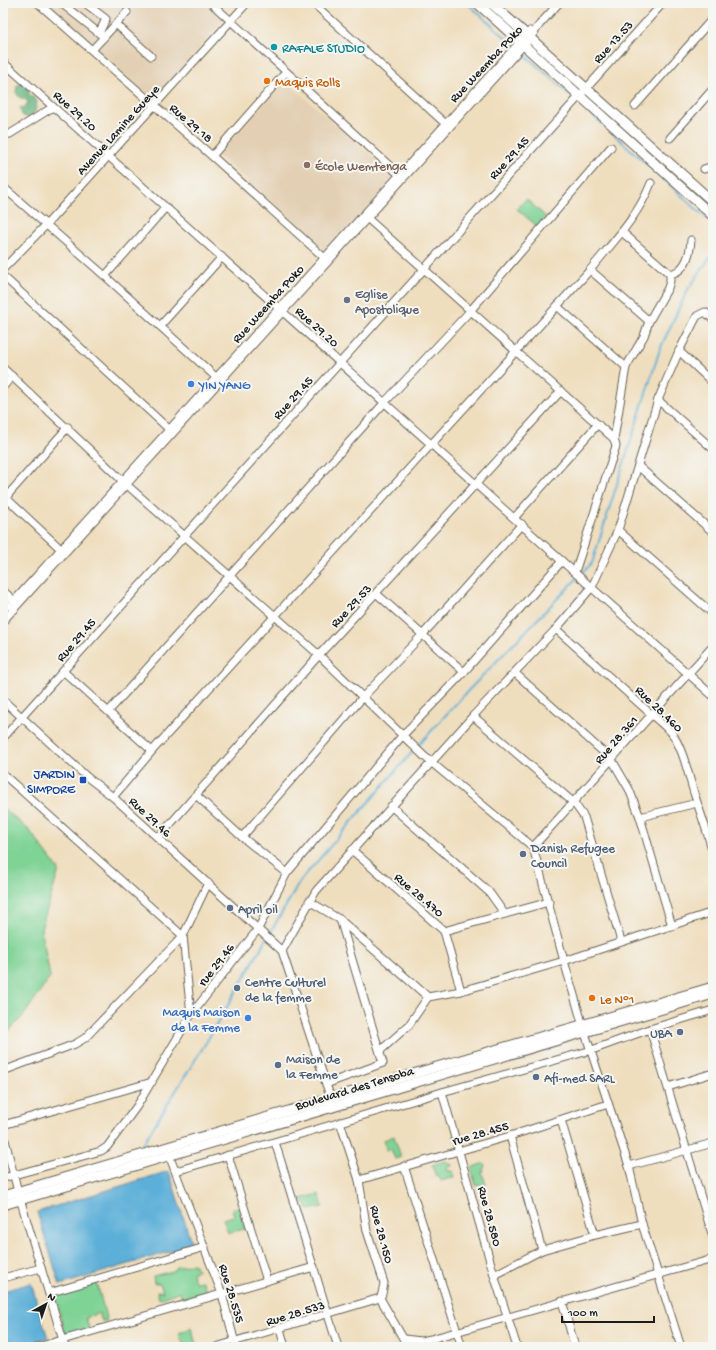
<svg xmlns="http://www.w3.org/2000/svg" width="716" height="1350" font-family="'Gochi Hand',sans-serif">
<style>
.built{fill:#e3d0b4}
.green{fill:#7fd395;stroke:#4e7858}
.forest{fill:#67b57e;stroke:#42684d}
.water{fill:#5cafd8;stroke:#3c667a}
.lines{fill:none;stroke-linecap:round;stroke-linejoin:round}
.stream{stroke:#5cafd8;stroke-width:2}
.minor-casing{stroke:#666055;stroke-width:9}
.major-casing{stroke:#666055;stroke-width:11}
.minor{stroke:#fff;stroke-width:7}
.major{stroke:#fff;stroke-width:9}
.culture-dot{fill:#0f9aa8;stroke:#f6f6f2;stroke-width:1.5}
.food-dot{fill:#e8710a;stroke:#f6f6f2;stroke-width:1.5}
.education-dot{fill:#8d6e63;stroke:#f6f6f2;stroke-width:1.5}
.worship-dot{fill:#6b7280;stroke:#f6f6f2;stroke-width:1.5}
.shop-dot{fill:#3f7fe0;stroke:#f6f6f2;stroke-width:1.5}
.transit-dot{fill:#1a4fb4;stroke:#f6f6f2;stroke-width:1.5}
.service-dot{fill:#5c6f8a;stroke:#f6f6f2;stroke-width:1.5}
.labels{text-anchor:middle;stroke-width:4;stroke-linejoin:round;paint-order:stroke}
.street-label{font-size:13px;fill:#1c1c1c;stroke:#f6f6f2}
.culture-label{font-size:13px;fill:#0d838f;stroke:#f6f6f2;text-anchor:start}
.food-label{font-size:13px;fill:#c56008;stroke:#f6f6f2;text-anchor:start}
.education-label{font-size:13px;fill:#785e54;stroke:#f6f6f2;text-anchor:start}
.worship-label{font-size:13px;fill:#5b616d;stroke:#f6f6f2;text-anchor:start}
.shop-label{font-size:13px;fill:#366cbe;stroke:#f6f6f2;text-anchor:start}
.transit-label{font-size:13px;fill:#164399;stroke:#f6f6f2;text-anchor:end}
.service-label{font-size:13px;fill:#4e5e75;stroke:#f6f6f2;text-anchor:start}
</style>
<rect width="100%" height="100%" fill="#f6f6f2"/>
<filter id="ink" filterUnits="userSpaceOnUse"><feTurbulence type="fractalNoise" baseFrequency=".025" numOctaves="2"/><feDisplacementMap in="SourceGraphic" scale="8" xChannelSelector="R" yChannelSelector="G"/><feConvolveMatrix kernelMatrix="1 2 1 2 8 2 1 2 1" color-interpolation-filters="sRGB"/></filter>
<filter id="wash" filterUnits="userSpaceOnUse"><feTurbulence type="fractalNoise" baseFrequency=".012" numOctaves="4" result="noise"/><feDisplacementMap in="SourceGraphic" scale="16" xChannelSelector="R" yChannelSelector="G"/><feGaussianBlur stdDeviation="0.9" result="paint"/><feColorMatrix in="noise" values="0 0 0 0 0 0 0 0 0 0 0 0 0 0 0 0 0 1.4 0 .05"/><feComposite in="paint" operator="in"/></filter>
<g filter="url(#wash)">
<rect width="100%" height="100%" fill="#efdebe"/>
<g class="built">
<path d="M45 3H205L224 21 153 100Z"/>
<path d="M284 80 396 176 328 252 218 155Z"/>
</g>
<g class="green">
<path d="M526 199 546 217 538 227 517 209Z"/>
<path d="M3 808 30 831 59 870 41 929 50 977 24 1015 3 1037Z"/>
<path d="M394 1136 401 1157 395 1159 391 1149 386 1150 384 1140Z"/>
<path d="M445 1161 451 1164 452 1166 447 1167 448 1171H453L455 1177 441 1181 439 1176 436 1177 432 1165Z"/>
<path d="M484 1163 485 1167 483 1168 484 1172H482L486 1185 482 1187 481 1184 476 1186 471 1168Z"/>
<path d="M319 1194 323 1207 308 1210 306 1203 302 1202 301 1199Z"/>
<path d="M239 1207 245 1229 228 1233 223 1219 234 1216 232 1209Z"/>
<path d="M194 1264 198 1270 192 1273 195 1282 202 1281 207 1291 182 1298 180 1291 159 1299 157 1291 163 1292 160 1283H154L153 1276 173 1271 176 1267Z"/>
<path d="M97 1283 107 1321H102L99 1313 86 1318 90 1331 65 1333 55 1295Z"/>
<path d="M191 1328 197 1347 183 1344 179 1333Z"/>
</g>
<path class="forest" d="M22 83 28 87 29 94 37 101 35 112 28 118 22 115 20 108 25 107 28 102 25 99 19 97 16 92 17 86Z"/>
<g class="water">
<path d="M169 1171 192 1245 60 1285 37 1212Z"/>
<path d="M31 1283 48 1338 16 1347H3V1291Z"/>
</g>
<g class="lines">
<g class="stream">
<path d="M467 3 514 45"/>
<path d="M520 51 574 98"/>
<path d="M577 101 713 224"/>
<path d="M417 747 462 697 592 563 660 349 687 291 713 253"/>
<path d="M142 1145 207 1041 301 880 414 750"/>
</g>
</g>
</g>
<g filter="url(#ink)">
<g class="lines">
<defs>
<g id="minor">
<path d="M38 3 212 156 328 261"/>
<path d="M61 3 104 37"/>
<path d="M85 3 106 19 99 33"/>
<path d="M211 3 403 178"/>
<path d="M313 3 449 127"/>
<path d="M116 24 151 56"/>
<path d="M92 50 127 12"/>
<path d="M3 62 713 696"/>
<path d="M635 106 713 18"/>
<path d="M3 135 10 134 53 107"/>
<path d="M670 138 713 89"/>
<path d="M212 156 286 72"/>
<path d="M704 169 713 166"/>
<path d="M3 187 105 276 219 380"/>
<path d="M367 218 614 439 616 446 575 572"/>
<path d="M622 232 670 274C686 271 690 254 691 240"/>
<path d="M3 269 46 225 247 3"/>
<path d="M590 270 649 321"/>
<path d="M3 276 172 432"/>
<path d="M105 276 166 207"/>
<path d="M557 306 626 367"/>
<path d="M160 326 222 257"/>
<path d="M679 351 713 383"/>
<path d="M3 368 127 485 319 655 425 757 533 847 564 961 585 1033 629 1166 642 1224 681 1347"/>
<path d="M3 387 12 376"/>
<path d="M658 400 713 449"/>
<path d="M614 439 626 367 644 336 649 321 668 288 670 281V274"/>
<path d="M638 466 713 532"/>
<path d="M3 495 64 552"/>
<path d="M6 497 68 427"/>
<path d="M515 517 598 424"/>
<path d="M618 530 713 614"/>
<path d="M3 591 17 603"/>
<path d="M377 594 464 672"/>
<path d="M3 600 14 610"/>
<path d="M14 601 530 31"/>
<path d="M3 621 530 38 540 24 559 3"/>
<path d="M556 629 671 732C684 750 688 775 695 796 701 815 708 833 713 853"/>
<path d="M63 671 152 751"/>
<path d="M515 673 612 760 629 789 640 817 672 926"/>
<path d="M3 700 87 777 113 797 282 951"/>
<path d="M109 711 385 402 471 310 611 147"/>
<path d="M473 716 574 803 584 817 621 941"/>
<path d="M3 738 663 3"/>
<path d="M3 774 183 936 85 1038 75 1044 3 1071"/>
<path d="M197 796 242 837 287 873"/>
<path d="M113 797 152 751 590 270C612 243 638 217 651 183"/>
<path d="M391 806 489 892 504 913"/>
<path d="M640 817 697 803"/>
<path d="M242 837 363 697 425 632 522 524"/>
<path d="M158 838 319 655 561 391"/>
<path d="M533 847 713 646"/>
<path d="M352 850 444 931 461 991"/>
<path d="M309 901 339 919 428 997 409 1025 380 1051"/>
<path d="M444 931 549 902"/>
<path d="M428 997 461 991 564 961 713 912"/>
<path d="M191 1015 183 936 208 883"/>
<path d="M650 1029 713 1237"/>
<path d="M326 1084 383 1063 340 919"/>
<path d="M668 1087 713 1073"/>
<path d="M442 1092 494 1275 517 1347"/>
<path d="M332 1102 282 951 316 891 473 716 556 629 592 587 618 530 658 400 679 351 697 316 705 312 713 319"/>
<path d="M561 1120 595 1235"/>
<path d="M340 1122 359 1180 367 1231 384 1283 382 1294 380 1298 408 1347"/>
<path d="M3 1125 152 1082"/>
<path d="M3 1132 18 1192 65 1347"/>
<path d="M510 1136 542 1250"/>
<path d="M275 1142 338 1347"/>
<path d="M169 1155 222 1294 236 1347"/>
<path d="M228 1155 267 1281"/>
<path d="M404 1166 462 1347"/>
<path d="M629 1166 713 1143"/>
<path d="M176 1171 442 1092 592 1050 650 1029 713 1010"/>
<path d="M3 1178 101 1151 107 1147 137 1106 191 1015 258 929 287 873 402 736 464 672 562 561"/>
<path d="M359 1180 510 1136 608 1104"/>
<path d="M494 1275 542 1250 595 1235 642 1224"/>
<path d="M3 1278 41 1268"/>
<path d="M49 1293 205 1247"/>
<path d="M562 1301 575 1347"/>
<path d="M280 1329 285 1347"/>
<path d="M404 1339 421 1341 431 1339 713 1259"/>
<path d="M38 1347 314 1267"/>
<path d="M216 1347 380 1298"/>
</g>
<g id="major">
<path d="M477 3 713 216"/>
<path d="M491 3 713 202"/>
<path d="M3 1196 440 1066 713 987"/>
<path d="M3 1205 713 994"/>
</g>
</defs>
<use href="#minor" class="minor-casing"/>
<use href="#major" class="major-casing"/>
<use href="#minor" class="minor"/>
<use href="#major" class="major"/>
</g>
</g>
<circle class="culture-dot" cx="274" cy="47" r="4"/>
<g class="food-dot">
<circle cx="267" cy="81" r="4"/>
<circle cx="592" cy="998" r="4"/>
</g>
<circle class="education-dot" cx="307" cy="165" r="4"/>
<circle class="worship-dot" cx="347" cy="300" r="4"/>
<g class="shop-dot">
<circle cx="191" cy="384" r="4"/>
<circle cx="248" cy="1018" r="4"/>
</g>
<rect class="transit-dot" x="79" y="776" width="8" height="8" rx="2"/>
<g class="service-dot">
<circle cx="523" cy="854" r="4"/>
<circle cx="230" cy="908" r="4"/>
<circle cx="237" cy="988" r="4"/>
<circle cx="680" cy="1032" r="4"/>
<circle cx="278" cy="1065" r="4"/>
<circle cx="536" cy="1077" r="4"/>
</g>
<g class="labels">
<g class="street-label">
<text transform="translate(612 41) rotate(-48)" y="5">Rue 13.53</text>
<text transform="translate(485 63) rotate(-47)" y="5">Rue Weemba Poko</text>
<text transform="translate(76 110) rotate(42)" y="5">Rue 29.20</text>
<text transform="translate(192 122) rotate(41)" y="5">Rue 29.18</text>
<text transform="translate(117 129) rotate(-48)" y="5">Avenue Lamine Gueye</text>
<text transform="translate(508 157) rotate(-48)" y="5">Rue 29.45</text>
<text transform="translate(267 303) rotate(-48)" y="5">Rue Weemba Poko</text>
<text transform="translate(318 326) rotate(42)" y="5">Rue 29.20</text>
<text transform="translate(292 397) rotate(-48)" y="5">Rue 29.45</text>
<text transform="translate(350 605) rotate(-47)" y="5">Rue 29.53</text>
<text transform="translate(75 639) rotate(-49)" y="5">Rue 29.45</text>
<text transform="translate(660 708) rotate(44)" y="5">Rue 28.460</text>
<text transform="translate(615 739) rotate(-49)" y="5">Rue 28.361</text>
<text transform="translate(151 816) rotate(43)" y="5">Rue 29.46</text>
<text transform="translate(420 894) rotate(41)" y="5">Rue 28.470</text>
<text transform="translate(215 964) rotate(-52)" y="5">rue 29.46</text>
<text transform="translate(354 1087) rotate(-17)" y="5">Boulevard des Tensoba</text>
<text transform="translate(480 1132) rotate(-16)" y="5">rue 28.455</text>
<text transform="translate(491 1216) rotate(75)" y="5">Rue 28.580</text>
<text transform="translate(383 1234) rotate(75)" y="5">Rue 28.150</text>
<text transform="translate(233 1293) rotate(73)" y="5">Rue 28.535</text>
<text transform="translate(295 1312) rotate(-17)" y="5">Rue 28.533</text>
</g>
<g class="culture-label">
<text x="282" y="52">RAFALE STUDIO</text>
</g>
<g class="food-label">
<text x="275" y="86">Maquis Rolls</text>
<text x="600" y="1003">Le N°1</text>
</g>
<g class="education-label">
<text x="315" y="170">École Wemtenga</text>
</g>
<g class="worship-label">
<text x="355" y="298">Eglise<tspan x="355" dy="15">Apostolique</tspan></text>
</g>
<g class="shop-label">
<text x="199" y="389">YIN YANG</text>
<text x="240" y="1016" text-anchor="end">Maquis Maison<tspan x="240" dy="15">de la Femme</tspan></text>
</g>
<g class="transit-label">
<text x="75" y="778">JARDIN<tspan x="75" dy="15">SIMPORE</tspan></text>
</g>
<g class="service-label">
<text x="531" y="852">Danish Refugee<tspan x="531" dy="15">Council</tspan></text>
<text x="238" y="913">April oil</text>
<text x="245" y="986">Centre Culturel<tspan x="245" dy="15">de la femme</tspan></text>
<text x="672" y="1037" text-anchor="end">UBA</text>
<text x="286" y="1063">Maison de<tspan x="286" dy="15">la Femme</tspan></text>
<text x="544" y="1082">Afi-med SARL</text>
</g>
</g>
<rect width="716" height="1350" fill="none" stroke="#f6f6f2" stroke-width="16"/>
<g transform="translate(46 1304) rotate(40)" stroke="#f6f6f2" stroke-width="3" paint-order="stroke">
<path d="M0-3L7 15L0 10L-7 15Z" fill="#1c1c1c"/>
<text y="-6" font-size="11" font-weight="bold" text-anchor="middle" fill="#1c1c1c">N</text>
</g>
<path d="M562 1316v6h92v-6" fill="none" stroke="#1c1c1c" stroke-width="2"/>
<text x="568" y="1316" font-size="12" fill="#1c1c1c" stroke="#f6f6f2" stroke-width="3" paint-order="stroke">100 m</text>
</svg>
